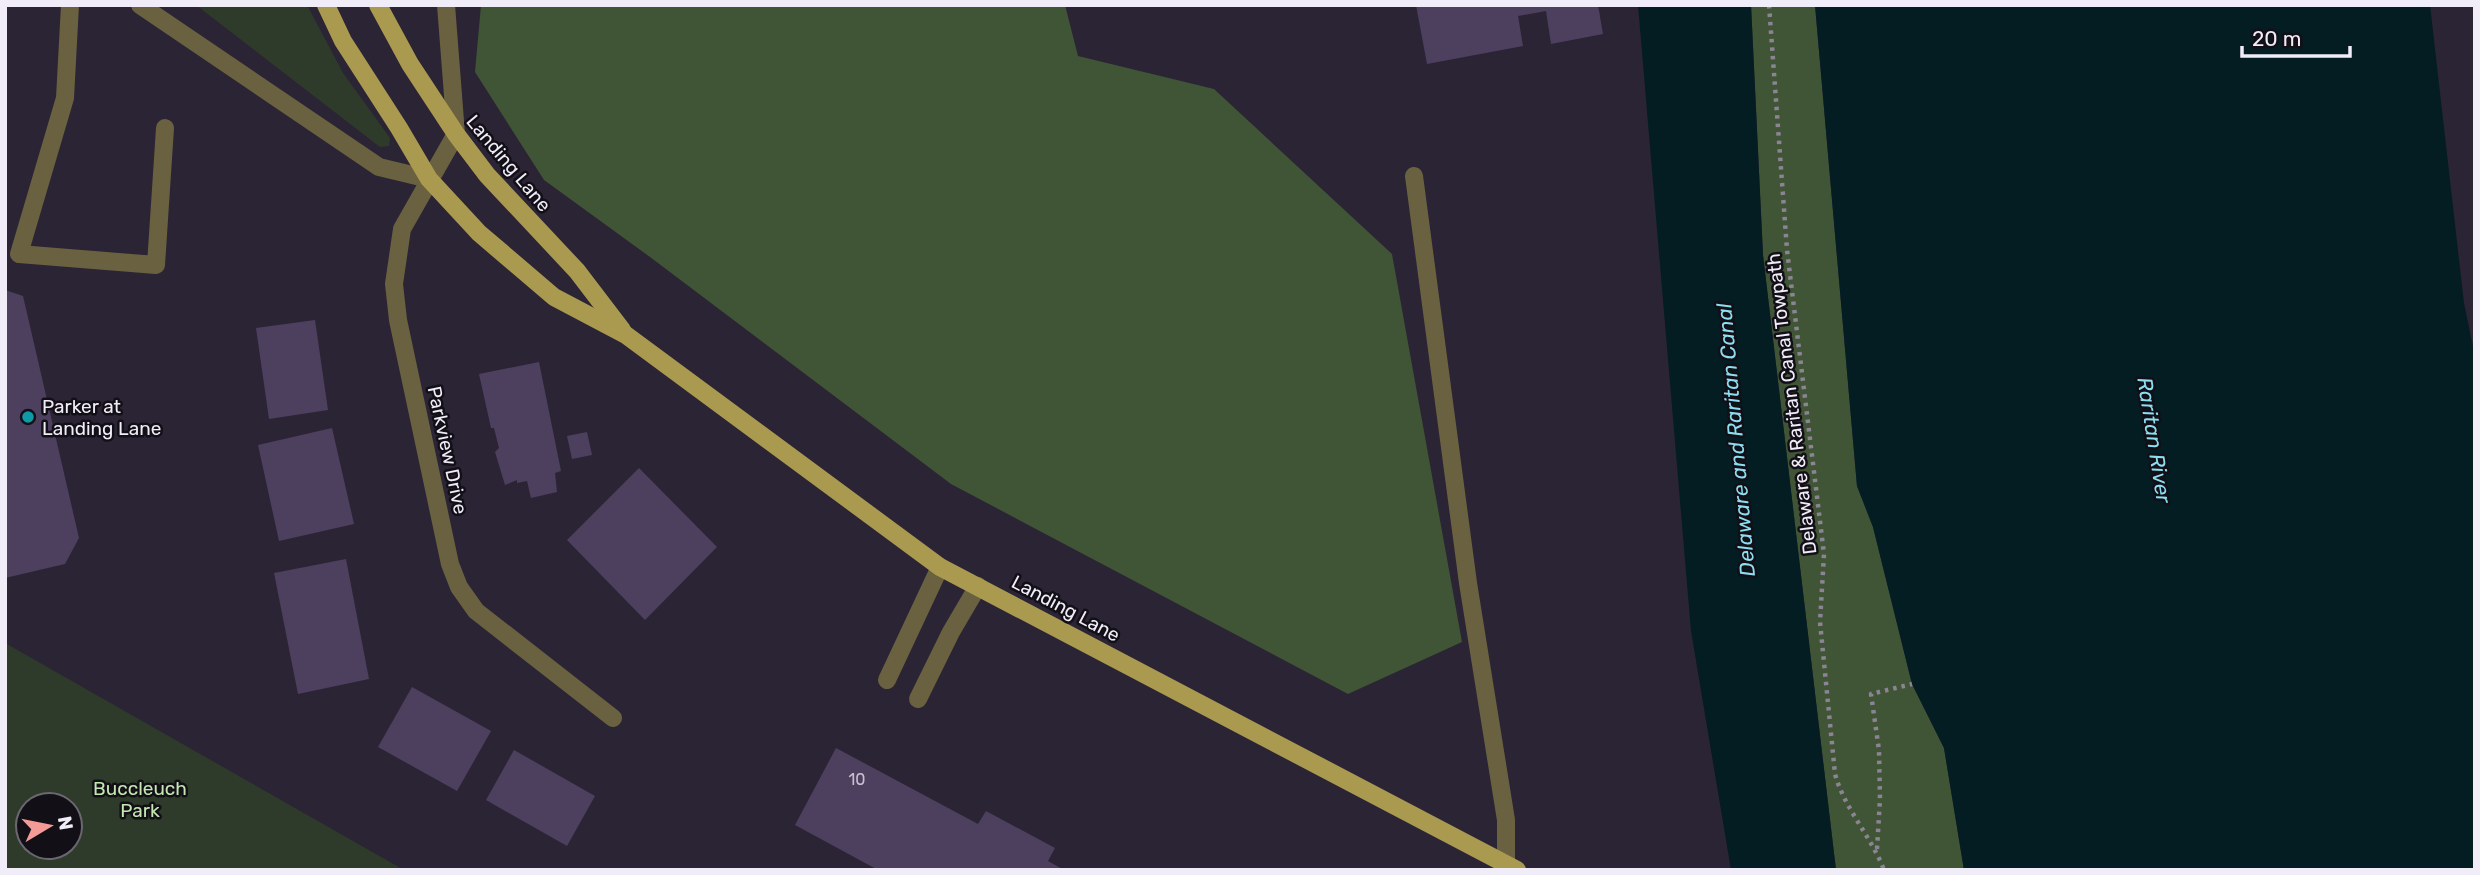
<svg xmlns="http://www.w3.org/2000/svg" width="2480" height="875" font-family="Rubik,sans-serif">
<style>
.green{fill:#2f3b2a;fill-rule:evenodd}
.forest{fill:#405436}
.water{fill:#041d22}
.building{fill:#4d405f}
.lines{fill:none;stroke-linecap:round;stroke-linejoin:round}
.path{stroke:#8a8493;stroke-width:4.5;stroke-dasharray:3.5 5;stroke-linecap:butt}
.minor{stroke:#69613f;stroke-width:18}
.major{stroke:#aa9a4f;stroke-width:18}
.culture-dot{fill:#0f9aa8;stroke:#120f17;stroke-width:2.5}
.labels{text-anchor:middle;stroke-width:5;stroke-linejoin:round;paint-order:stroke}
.number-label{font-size:16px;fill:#c7c1d2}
.street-label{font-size:19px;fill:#f0ecf8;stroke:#120f17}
.poi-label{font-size:19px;fill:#f0ecf8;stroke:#120f17;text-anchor:start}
.park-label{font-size:19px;fill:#c2e7af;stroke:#120f17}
.water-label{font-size:21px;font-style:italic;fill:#8cdff1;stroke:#120f17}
</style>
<rect width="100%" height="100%" fill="#2b2435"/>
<g class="green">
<path d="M196 5H307L343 73 390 138 389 146 380 147Z"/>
<path d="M5 643 404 870H5ZM28 805H70V847H28Z"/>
</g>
<g class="forest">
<path d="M481 5H1065L1078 56 1214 89 1392 254 1462 642 1348 694 951 484 650 257 544 180 475 72Z"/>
<path d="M1751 5H1815L1857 486 1873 527 1912 684 1944 748 1964 870H1836L1763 255Z"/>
</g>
<g class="water">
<path d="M1638 5H1751L1763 255 1836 870H1731L1691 631Z"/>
<path d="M1815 5H2430L2464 303 2475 356V870H1964L1944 748 1912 684 1873 527 1857 486Z"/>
</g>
<g class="building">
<path d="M1416 5H1598L1603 34 1551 44 1546 11 1518 16 1523 46 1427 64Z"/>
<path d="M5 290 23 296 79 538 65 564 5 578Z"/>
<path d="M315 320 328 410 269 419 256 328Z"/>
<path d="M539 362 561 471 555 473 557 492 531 498 527 481 517 483V480L505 485 495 452 499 448 494 428H491L479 374Z"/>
<path d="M332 428 354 524 279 541 258 445Z"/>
<path d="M587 432 592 455 572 459 567 436Z"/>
<path d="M639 468 717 547 645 620 567 540Z"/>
<path d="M346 559 369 679 298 694 274 573Z"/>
<path d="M412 687 491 731 457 791 378 747Z"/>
<path d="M836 748 978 824 986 811 1055 848 1048 861 1064 870H878L795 825Z"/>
<path d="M514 750 595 796 567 846 486 800Z"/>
</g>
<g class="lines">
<g class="path">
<path d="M1769 5 1787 250 1824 554 1820 622 1835 774C1844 808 1871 836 1884 870"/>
<path d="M1877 849 1880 799 1879 750 1871 694 1912 684"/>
</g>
<g class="minor">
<path d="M70 5 65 98 19 254 156 265 165 128"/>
<path d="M140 5 379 167 429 179"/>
<path d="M446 5 456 134 402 229 394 284 398 320 450 564 459 587 476 611 613 718"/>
<path d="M1414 176 1468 583 1506 820V864"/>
<path d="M887 680 940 567"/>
<path d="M918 699 951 632 978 586"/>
</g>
<g class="major">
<path d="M326 5 343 41 399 128 429 179 479 233 554 297 626 335 940 567 1517 870"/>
<path d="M378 5 410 64 456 134 487 175 577 271 622 330"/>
</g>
</g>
<circle class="culture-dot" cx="28" cy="417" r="7"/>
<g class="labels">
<g class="number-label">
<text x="857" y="785">10</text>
</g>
<g class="street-label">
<text transform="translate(509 163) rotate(50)" y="7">Landing Lane</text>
<text transform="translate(1791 404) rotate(-97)" y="7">Delaware &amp; Raritan Canal Towpath</text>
<text transform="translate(448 450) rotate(78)" y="7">Parkview Drive</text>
<text transform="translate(1066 608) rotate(28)" y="7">Landing Lane</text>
</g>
<g class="poi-label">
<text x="42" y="413">Parker at<tspan x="42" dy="22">Landing Lane</tspan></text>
</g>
<g class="park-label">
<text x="140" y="795">Buccleuch<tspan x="140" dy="22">Park</tspan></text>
</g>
<g class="water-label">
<text transform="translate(1736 440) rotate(-95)" y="7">Delaware and Raritan Canal</text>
<text transform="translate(2154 440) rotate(81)" y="7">Raritan River</text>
</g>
</g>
<rect width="2480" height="875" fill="none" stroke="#f0ecf8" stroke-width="14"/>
<g transform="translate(49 826) rotate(80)"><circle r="33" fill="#120f17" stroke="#6b6771" stroke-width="2"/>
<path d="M0-5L12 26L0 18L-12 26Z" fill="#f59b97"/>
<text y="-10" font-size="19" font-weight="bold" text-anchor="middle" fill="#f0ecf8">N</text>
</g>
<path d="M2242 46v10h108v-10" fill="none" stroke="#f0ecf8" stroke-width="3.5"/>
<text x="2252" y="46" font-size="21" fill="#f0ecf8" stroke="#120f17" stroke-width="5" paint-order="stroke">20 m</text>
</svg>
